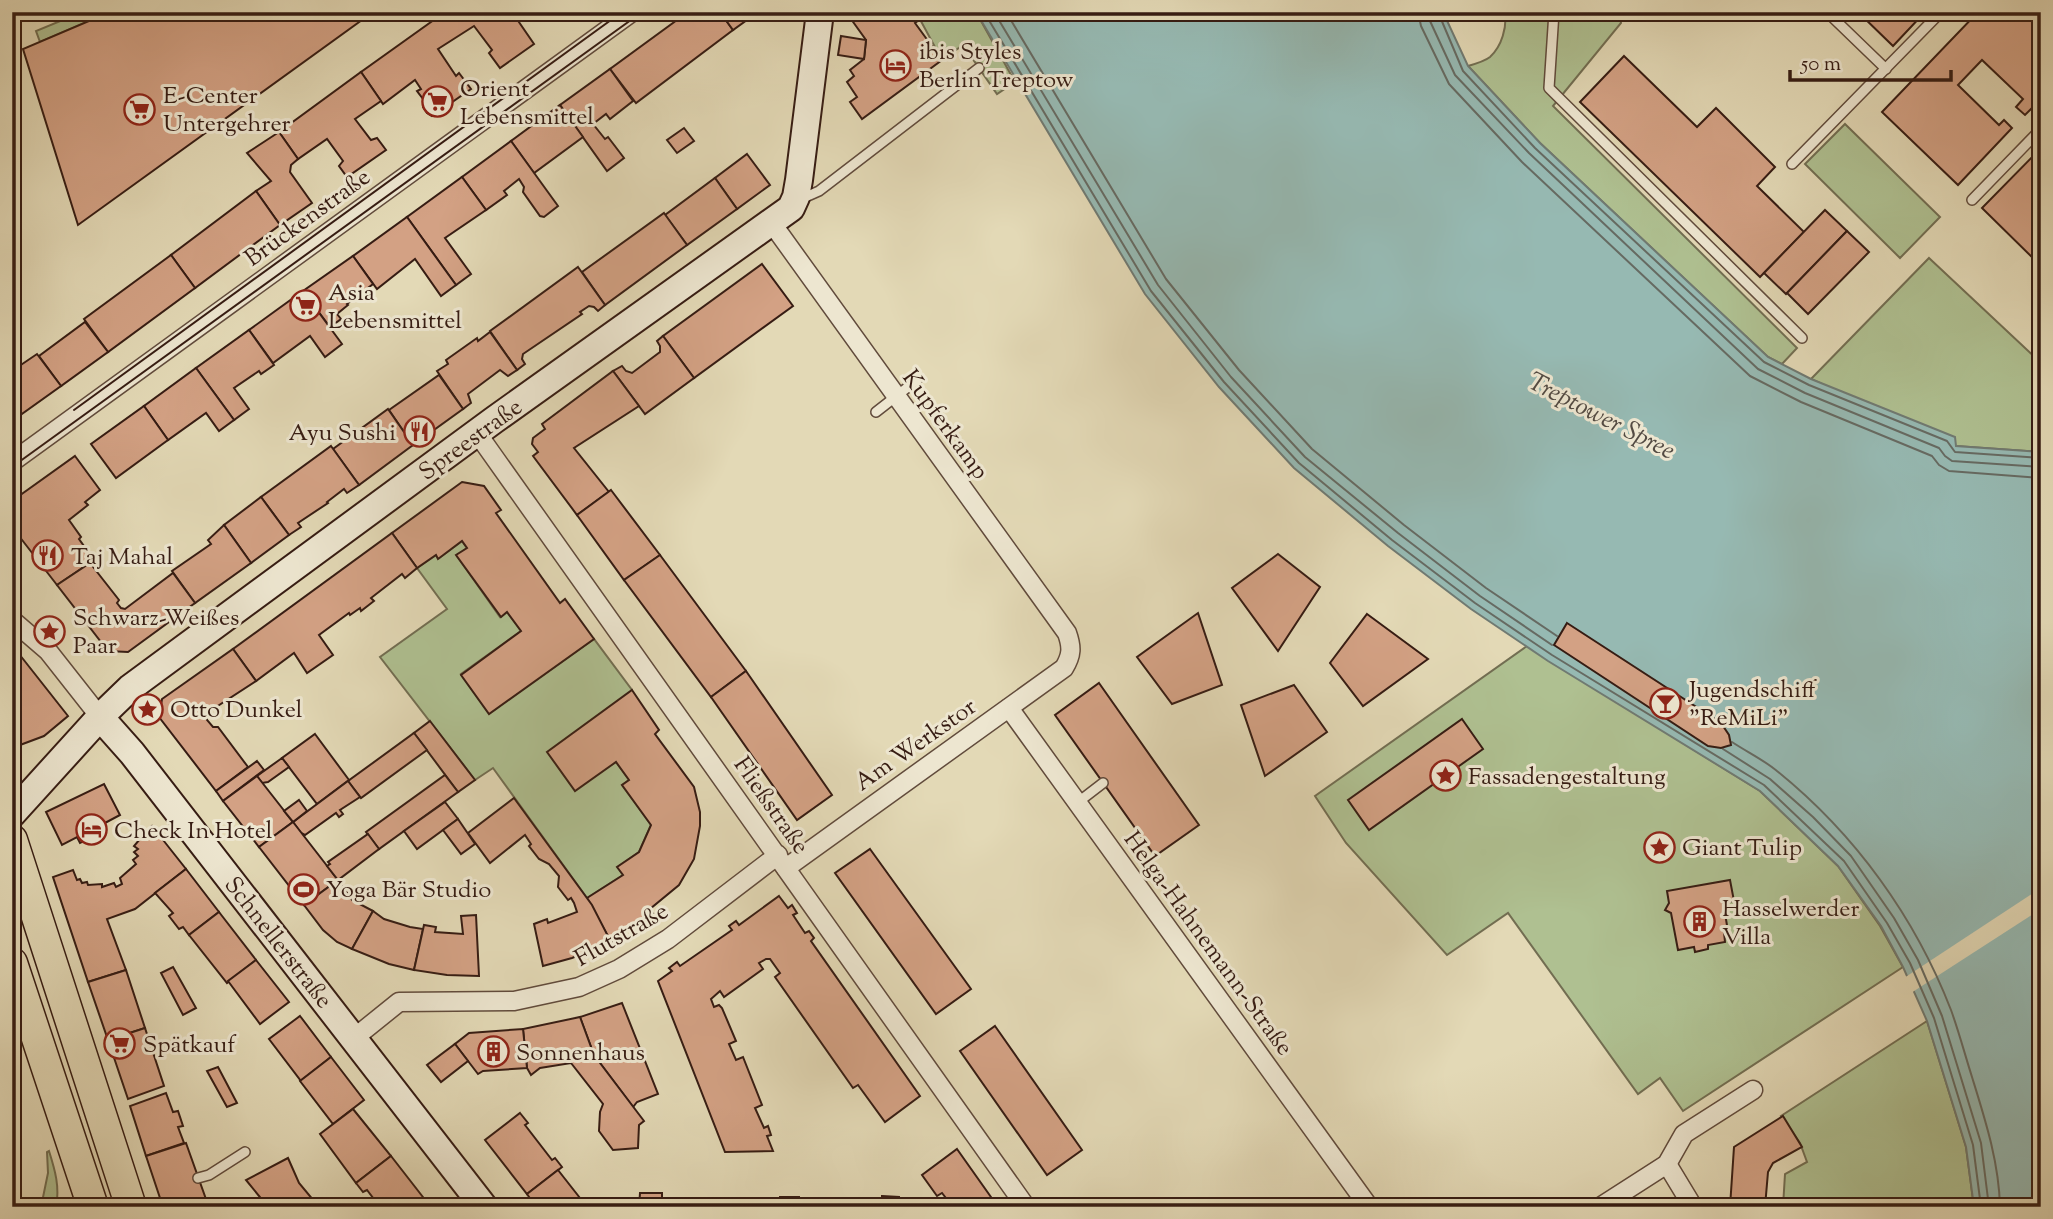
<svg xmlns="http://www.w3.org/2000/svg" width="2053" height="1219" font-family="'Sorts Mill Goudy',serif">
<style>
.green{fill:#afc091;stroke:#726e52;stroke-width:2}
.water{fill:#96b9b2;stroke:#707a72;stroke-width:2}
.pier{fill:#e3d9b6}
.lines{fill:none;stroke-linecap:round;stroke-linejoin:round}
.shore{stroke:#666a62;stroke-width:2}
.building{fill:#d3a184;stroke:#361c13;stroke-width:2}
.lane-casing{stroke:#614b3c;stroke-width:12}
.street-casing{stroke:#614b3c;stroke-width:21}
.secondary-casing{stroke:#361c13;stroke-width:30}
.primary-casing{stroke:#361c13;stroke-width:33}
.lane{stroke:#ede6d0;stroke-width:9}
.street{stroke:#ede6d0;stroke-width:18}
.secondary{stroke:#ede6d0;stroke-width:26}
.primary{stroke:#e3d9b6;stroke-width:30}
.tram{stroke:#361c13;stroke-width:2}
.labels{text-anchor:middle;stroke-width:6;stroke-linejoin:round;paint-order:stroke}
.poi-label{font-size:24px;fill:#361c13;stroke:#ede6d0;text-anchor:start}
.street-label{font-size:24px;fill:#361c13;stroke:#ede6d0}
.water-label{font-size:26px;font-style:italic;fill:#534b43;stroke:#ede6d0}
</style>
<rect width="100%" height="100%" fill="#e3d9b6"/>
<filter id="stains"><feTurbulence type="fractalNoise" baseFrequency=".00286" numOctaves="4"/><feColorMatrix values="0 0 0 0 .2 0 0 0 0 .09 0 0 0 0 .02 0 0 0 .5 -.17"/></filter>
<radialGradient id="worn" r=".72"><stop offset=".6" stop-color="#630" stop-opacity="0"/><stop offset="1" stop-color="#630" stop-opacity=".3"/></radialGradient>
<g class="green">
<path d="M82 12H110L40 42 36 31Z"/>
<path d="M916 12H976L1015 82 997 94 963 45 942 60Z"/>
<path d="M1505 12H1619L1621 23 1553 106 1797 348 1782 364 1768 357 1540 143 1468 66C1475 64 1485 61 1490 57 1502 46 1507 27 1505 12Z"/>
<path d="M1845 124 1940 217 1900 258 1805 164Z"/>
<path d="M1929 258 2041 363V452L1956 446 1811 379Z"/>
<path d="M462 541 467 548 457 556 500 617 507 612 521 631 461 674 489 713 594 639 632 690 612 764 616 762 629 780 622 785 651 825 639 852 618 867 623 875 587 898 493 768 475 780 380 657 447 609 417 568 436 555 439 558Z"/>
<path d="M1527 646 1760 791 1838 866 1880 926 1903 967 1683 1111 1660 1078 1638 1094 1508 913 1447 955 1346 843 1315 796Z"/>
<path d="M1927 1021 1966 1147 1974 1207H1783L1785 1174 1807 1162 1800 1143 1781 1116Z"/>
<path d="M49 1151C55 1170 60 1187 56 1207H41L48 1173 47 1152Z"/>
</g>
<path class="water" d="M976 12H1443L1468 66 1540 143 1768 357 1811 379 1955 437 1956 446 2041 452V1207H1974L1966 1147 1927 1021 1903 967 1881 926 1838 866 1760 791 1548 661 1471 609 1388 546 1294 468 1219 387 1145 294Z"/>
<path class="pier" d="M2041 888V909L1911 993 1904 978Z"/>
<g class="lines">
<g class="shore">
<path d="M984 12 1151 291 1224 382 1299 463 1392 540 1475 603 1552 655 1764 785 1844 861 1887 923 1910 963 1934 1018 1973 1145 1981 1207"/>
<path d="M994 12 1158 285 1231 377 1305 457 1398 533 1480 596 1552 645"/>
<path d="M1006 12 1166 279 1239 370 1312 449 1404 525 1486 588 1557 636"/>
<path d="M1418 12 1421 26 1449 84 1522 162 1750 376 1801 402 1932 456 1939 465 1949 471 2041 478"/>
<path d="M1429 12 1430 21 1455 75 1529 153 1758 369 1805 393 1939 448 1945 456 1952 461 2041 467"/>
<path d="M1438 12 1463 71 1535 148 1764 362 1809 385 1947 441 1955 452 2041 458"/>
<path d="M1732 742C1747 752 1764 760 1777 771 1855 834 1915 917 1951 1010 1959 1032 1965 1055 1972 1077 1985 1119 1999 1162 2000 1207"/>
<path d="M1723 749 1770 779 1813 817 1851 856 1894 918 1918 960 1942 1016 1981 1143 1989 1207"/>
</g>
</g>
<g class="building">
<path d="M110 12H373L78 225 23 49Z"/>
<path d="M445 12H512L534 44 500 68 489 53 492 50 474 26 438 49 456 76 459 73 471 89 432 116 427 113 423 107V99L417 91 421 89 415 80 383 104 361 72Z"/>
<path d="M688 12H720L733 30 636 103 610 69Z"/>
<path d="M720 12H758L733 30Z"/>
<path d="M861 12H913L919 20 915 23 942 60 862 119 850 102 857 97 847 82 854 76 850 70 864 59 866 40 851 19Z"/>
<path d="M1858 12H1925L1893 46Z"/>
<path d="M1978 12H2031L2041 21V99L2025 115 2016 107 2023 99 1982 60 1958 85 1999 125 2004 120 2012 128 1958 185 1882 112Z"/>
<path d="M841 36 866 40 864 59 838 55Z"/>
<path d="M1624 56 1697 127 1716 108 1775 167 1757 186 1804 232 1760 277 1580 102Z"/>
<path d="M610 69 633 101 610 119 606 114 593 124 605 139 608 137 624 158 607 171 560 105Z"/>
<path d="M361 72 381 101 355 119 371 140 377 138 386 150 347 177 339 166 343 161 327 139 298 159 279 132Z"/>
<path d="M560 105 583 137 534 173 511 141Z"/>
<path d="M684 128 694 141 677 153 667 140Z"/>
<path d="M279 132 298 159 291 165 290 172 312 203 280 225 256 191 271 181 247 153Z"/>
<path d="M511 141 558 206 544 217 540 216 523 192 524 187 519 179 504 191 507 195 486 210 462 177Z"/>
<path d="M2041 148V266L1982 208Z"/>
<path d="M747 154 770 185 737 209 715 178Z"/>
<path d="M462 177 486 210 445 238 471 274 456 285 407 217Z"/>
<path d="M715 178 737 209 687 245 665 215Z"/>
<path d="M256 191 280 225 195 288 171 255Z"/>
<path d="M1825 210 1847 231 1786 294 1764 273Z"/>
<path d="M664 213 687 245 605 305 582 272Z"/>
<path d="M407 217 456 285 441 296 415 259 377 289 353 256Z"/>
<path d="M1847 231 1869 252 1808 314 1787 293Z"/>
<path d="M171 255 195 288 108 352 84 319Z"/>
<path d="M353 256 373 284 347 304 348 305 337 314 341 319 330 327 303 291Z"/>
<path d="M762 264 793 306 694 378 663 336Z"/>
<path d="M578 267 605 305 598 311 594 307 589 306 580 312 582 314 523 354 522 359 525 364 517 370 490 331Z"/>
<path d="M303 291 342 344 325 357 310 336 273 363 249 330Z"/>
<path d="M85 322 108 352 61 386 39 356Z"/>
<path d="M249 330 274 365 261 374 259 371 234 388 249 409 234 420 196 368Z"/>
<path d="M490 332 517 370 508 376 500 370 468 394 471 403 463 409 437 371 448 364 446 360 477 338 478 341Z"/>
<path d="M663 336 694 378 645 414 613 371 622 366 626 371 632 373 660 352V346L657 341Z"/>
<path d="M37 354 61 386 12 421V371Z"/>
<path d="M196 368 234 420 219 431 206 413 168 440 144 406Z"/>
<path d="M613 371 639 406 574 448 609 492 577 515 533 456 538 452 532 444 533 438 545 429 542 424Z"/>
<path d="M439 375 463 409 413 445 389 410Z"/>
<path d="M144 406 168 440 116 478 91 444Z"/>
<path d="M388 409 413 445 359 485 333 449Z"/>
<path d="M331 446 359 485 347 493 344 489 327 502 328 503 298 523 301 527 289 535 261 497Z"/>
<path d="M75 456 100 490 85 502 88 505 69 520 81 537 79 539 94 560 57 585 12 527V501Z"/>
<path d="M462 482 484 486 501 510 496 513 560 603 565 599 594 639 489 714 461 675 521 631 507 612 501 617 456 555 467 548 462 541 438 559 436 555 417 568 392 533Z"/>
<path d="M611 490 660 555 624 580 577 515Z"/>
<path d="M261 497 289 535 251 563 224 525Z"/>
<path d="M224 525 251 563 195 603 172 571 211 544 208 540Z"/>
<path d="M392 533 417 568 405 578 402 574 371 598 374 601 361 611 360 608 350 615 349 613 319 635 333 655 307 673 294 653 256 681 233 649Z"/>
<path d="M1278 554 1320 587 1278 651 1232 588Z"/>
<path d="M660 555 746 671 711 697 624 580Z"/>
<path d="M90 563 119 600 117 603 121 608 125 609 173 573 195 603 128 652 108 651 57 585Z"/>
<path d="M1198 613 1222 685 1172 704 1137 657Z"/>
<path d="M1367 614 1428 659 1363 706 1330 663Z"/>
<path d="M1567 623 1721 723 1729 735 1731 745 1721 748 1708 746 1554 645Z"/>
<path d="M12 645 68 716 44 736 12 748Z"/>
<path d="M233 649 256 681 207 713V720L213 727H218L248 767 216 791 159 717 162 699Z"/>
<path d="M746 671 832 795 797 820 711 697Z"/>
<path d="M1099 683 1199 825 1155 856 1055 715Z"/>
<path d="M1294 685 1327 732 1265 776 1241 705Z"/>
<path d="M632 690 659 730 655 734 694 787 700 812V826L694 859 679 885 650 909 653 913 611 942 587 898 623 875 617 867 639 852 651 825 622 785 629 780 616 762 575 791 547 752Z"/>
<path d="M1462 719 1483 749 1369 830 1348 800Z"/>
<path d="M430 721 475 780 458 792 414 733Z"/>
<path d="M414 733 427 750 361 798 348 781Z"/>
<path d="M315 734 349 780 317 804 282 758Z"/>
<path d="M282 758 289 767 268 782 262 783 257 776Z"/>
<path d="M257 761 264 770 223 801 216 791Z"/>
<path d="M445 775 458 792 379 849 366 832Z"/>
<path d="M257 776 293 822 259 847 223 801Z"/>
<path d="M348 781 360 797 340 810 343 814 339 817 336 813 305 835 301 833 293 822Z"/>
<path d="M104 784 120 815 103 824 106 830 80 843 77 837 62 845 46 812Z"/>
<path d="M514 798 592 905 611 942 572 958 543 966 534 924 547 919 548 923 577 912 574 903 571 898 568 900 558 887 559 876 549 864 539 859 529 846 531 844 525 835 490 863 468 833Z"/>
<path d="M299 800 307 811 293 822 284 811Z"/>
<path d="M445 802 458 819 417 849 404 831Z"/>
<path d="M458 819 475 844 461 854 443 830Z"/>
<path d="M293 822 338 880 304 905 259 847Z"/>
<path d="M152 826 186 869 135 909 107 919 126 970 88 982 53 877 73 870 77 880 80 879 82 883 87 882 88 885 102 884V887L114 883 116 887 122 884 120 878 136 864 133 860 138 856 134 852 138 849 134 846 140 839 138 838Z"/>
<path d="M368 834 379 849 338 880 327 866 330 864 328 862Z"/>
<path d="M870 849 971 989 936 1014 835 873Z"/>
<path d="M186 869 219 912 189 935 183 927 179 929 169 916 173 913 155 893Z"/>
<path d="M338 880 352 900 373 911 352 949 337 942 323 930 304 905Z"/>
<path d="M1730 880 1734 901 1723 902 1728 931 1724 932 1725 942 1708 945V949L1695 952 1694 947 1678 950 1671 913 1665 910 1669 903 1667 891Z"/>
<path d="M779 896 788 908 792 905 797 913 793 915 805 933 809 931 814 938 811 941 920 1096 885 1122 858 1085 853 1088 775 977 780 973 770 959H766L759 963 763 969 724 997 720 991 711 999 714 1007 719 1005 722 1008 736 1041 729 1044 736 1060 743 1057 762 1105 755 1108 764 1128 768 1126 771 1135 767 1136 773 1151 725 1152 658 981 672 971 669 968 677 962 680 966 732 930 729 926 736 921 739 925Z"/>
<path d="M373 911 384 919 410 927 423 929 414 970 389 964 352 949Z"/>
<path d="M219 912 256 960 227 983 189 935Z"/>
<path d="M476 915 479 976 447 975 414 970 424 925 436 927 435 932 463 934 461 916Z"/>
<path d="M256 960 289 1002 260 1024 228 981Z"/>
<path d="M173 967 196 1008 183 1015 161 973Z"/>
<path d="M126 970 145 1028 108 1040 88 982Z"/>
<path d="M622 1003 658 1094 637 1102 633 1107 594 1055 580 1017Z"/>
<path d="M300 1016 331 1057 301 1081 269 1039Z"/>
<path d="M580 1017 594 1055 644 1121 639 1125 638 1148 613 1150 599 1131 600 1112 603 1104 571 1063 540 1068 531 1075 527 1068 523 1029Z"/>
<path d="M995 1026 1082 1150 1047 1175 960 1051Z"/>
<path d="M145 1028 164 1086 128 1099 108 1040Z"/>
<path d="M523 1029 527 1068 483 1071 478 1074 455 1044 469 1033Z"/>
<path d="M455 1044 468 1061 441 1082 427 1065Z"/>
<path d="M331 1057 364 1100 333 1124 300 1081Z"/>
<path d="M218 1067 237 1103 227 1107 207 1071Z"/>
<path d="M166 1093 173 1112 178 1111 183 1126 178 1127 184 1143 146 1156 130 1106Z"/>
<path d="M353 1109 391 1156 356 1183 320 1134Z"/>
<path d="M520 1113 528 1123 525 1125 552 1160 555 1158 562 1167 527 1194 485 1140Z"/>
<path d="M1783 1116 1802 1147 1773 1163 1768 1172 1765 1207H1730L1734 1147Z"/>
<path d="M186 1143 207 1202 197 1207H163L146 1156Z"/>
<path d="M957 1149 998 1207H953L942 1193 937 1196 922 1175Z"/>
<path d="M391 1156 426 1201 418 1207H380L367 1190 363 1192 356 1183Z"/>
<path d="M288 1158 299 1183 319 1207H268L246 1180Z"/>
<path d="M558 1170 587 1207H536L527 1194Z"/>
<path d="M640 1193H662V1207H639Z"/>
<path d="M882 1196 899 1197V1207H882Z"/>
<rect x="780" y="1197" width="19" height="10"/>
</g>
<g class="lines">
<defs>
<g id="lane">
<path d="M1554 12 1549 88 1802 338"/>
<path d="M1827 12 1886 69"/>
<path d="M1792 164 1941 12"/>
<path d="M801 199 819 191 979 68"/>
<path d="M1972 200 2041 129"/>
<path d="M876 412 917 380"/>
<path d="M1077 803 1103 783"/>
<path d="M198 1178 209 1175 245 1152"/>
</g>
<g id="street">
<path d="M771 222 1067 633C1072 647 1072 655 1064 668L786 868"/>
<path d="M477 433 1026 1207"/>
<path d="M12 462 632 12"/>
<path d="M12 620 48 651 100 717"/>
<path d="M1009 708 1369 1207"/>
<path d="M353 1039 399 1002 514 1001 579 987 619 969 668 939 778 855"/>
<path d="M1667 1164 1693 1207"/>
<path d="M1600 1207 1667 1164 1684 1134 1753 1090"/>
</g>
<g id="secondary">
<path d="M100 717 132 753 484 1207"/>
<path d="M12 814 100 717 130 688 494 420 791 208 796 197 799 180 820 12"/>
</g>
<g id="primary">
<path d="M12 840 131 1207"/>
<path d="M12 963 93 1207"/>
</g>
</defs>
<use href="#lane" class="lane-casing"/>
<use href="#street" class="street-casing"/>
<use href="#secondary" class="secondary-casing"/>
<use href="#primary" class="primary-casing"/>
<use href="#lane" class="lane"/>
<use href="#street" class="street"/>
<use href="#secondary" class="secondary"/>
<use href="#primary" class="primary"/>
<g class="tram">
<path d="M74 410 622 12"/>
<path d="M12 467 642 12"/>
</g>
</g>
<defs>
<symbol id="hotel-ring" viewBox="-11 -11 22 22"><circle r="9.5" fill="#ede6d0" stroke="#8f2418" stroke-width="1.5"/><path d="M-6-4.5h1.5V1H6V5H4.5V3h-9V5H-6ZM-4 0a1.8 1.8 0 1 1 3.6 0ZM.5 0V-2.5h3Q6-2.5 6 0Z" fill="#8f2418"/></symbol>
<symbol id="supermarket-ring" viewBox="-11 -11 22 22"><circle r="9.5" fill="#ede6d0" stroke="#8f2418" stroke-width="1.5"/><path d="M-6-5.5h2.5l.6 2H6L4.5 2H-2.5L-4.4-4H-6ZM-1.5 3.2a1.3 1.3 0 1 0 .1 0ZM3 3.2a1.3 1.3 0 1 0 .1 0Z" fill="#8f2418"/></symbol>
<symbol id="restaurant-ring" viewBox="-11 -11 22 22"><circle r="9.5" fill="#ede6d0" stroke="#8f2418" stroke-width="1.5"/><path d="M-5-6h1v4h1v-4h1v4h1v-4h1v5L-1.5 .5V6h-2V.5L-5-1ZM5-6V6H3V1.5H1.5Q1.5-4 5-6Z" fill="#8f2418"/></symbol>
<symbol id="sight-ring" viewBox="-11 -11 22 22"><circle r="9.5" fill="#ede6d0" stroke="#8f2418" stroke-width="1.5"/><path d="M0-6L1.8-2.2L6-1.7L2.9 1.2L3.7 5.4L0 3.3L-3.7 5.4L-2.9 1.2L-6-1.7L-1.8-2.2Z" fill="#8f2418"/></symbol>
<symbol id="bar-ring" viewBox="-11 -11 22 22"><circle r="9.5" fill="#ede6d0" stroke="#8f2418" stroke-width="1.5"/><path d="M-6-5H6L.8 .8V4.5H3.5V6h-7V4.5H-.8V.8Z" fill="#8f2418"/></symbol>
<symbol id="stadium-ring" viewBox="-11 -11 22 22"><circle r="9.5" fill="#ede6d0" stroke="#8f2418" stroke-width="1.5"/><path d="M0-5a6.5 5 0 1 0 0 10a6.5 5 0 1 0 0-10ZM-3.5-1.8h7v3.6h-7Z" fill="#8f2418"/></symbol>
<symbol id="building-ring" viewBox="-11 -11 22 22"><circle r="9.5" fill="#ede6d0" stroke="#8f2418" stroke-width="1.5"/><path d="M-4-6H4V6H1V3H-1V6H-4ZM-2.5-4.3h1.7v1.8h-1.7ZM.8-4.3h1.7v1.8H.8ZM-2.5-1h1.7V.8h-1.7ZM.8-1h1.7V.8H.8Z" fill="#8f2418"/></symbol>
</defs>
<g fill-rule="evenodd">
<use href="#hotel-ring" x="878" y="48" width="35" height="35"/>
<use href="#supermarket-ring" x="420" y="84" width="35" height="35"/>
<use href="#supermarket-ring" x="122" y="92" width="35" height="35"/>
<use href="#supermarket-ring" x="288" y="288" width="35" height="35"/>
<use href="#restaurant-ring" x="402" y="414" width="35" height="35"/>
<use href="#restaurant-ring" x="30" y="538" width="35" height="35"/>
<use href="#sight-ring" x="32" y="614" width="35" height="35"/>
<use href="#bar-ring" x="1648" y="686" width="35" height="35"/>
<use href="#sight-ring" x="130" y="692" width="35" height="35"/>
<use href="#sight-ring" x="1428" y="758" width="35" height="35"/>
<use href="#hotel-ring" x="74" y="812" width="35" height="35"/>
<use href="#sight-ring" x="1642" y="830" width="35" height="35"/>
<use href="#stadium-ring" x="286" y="872" width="35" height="35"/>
<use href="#building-ring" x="1682" y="904" width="35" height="35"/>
<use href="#supermarket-ring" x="102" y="1026" width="35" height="35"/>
<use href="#building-ring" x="476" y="1034" width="35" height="35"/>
</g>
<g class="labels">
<g class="poi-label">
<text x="919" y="59">ibis Styles<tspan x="919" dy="28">Berlin Treptow</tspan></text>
<text x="460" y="96">Orient<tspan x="460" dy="28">Lebensmittel</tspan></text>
<text x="163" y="103">E-Center<tspan x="163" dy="28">Untergehrer</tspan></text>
<text x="328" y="300">Asia<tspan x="328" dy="28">Lebensmittel</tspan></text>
<text x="396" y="440" text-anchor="end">Ayu Sushi</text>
<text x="71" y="564">Taj Mahal</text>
<text x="73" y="625">Schwarz-Weißes<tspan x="73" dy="28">Paar</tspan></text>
<text x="1689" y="697">Jugendschiff<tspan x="1689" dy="28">"ReMiLi"</tspan></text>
<text x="170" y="717">Otto Dunkel</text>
<text x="1468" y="784">Fassadengestaltung</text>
<text x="114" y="838">Check In Hotel</text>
<text x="1682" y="855">Giant Tulip</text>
<text x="326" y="897">Yoga Bär Studio</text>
<text x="1722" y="916">Hasselwerder<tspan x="1722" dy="28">Villa</tspan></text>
<text x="143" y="1052">Spätkauf</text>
<text x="516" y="1060">Sonnenhaus</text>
</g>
<g class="street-label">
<text transform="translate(307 217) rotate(-36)" y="8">Brückenstraße</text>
<text transform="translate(946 424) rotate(54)" y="8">Kupferkamp</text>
<text transform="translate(470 439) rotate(-36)" y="8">Spreestraße</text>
<text transform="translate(915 744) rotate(-35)" y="8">Am Werkstor</text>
<text transform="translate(772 805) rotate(55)" y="8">Fließstraße</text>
<text transform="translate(621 934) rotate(-30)" y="8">Flutstraße</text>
<text transform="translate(279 942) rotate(52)" y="8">Schnellerstraße</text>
<text transform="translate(1209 943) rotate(54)" y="8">Helga-Hahnemann-Straße</text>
</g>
<g class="water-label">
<text transform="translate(1602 415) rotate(27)" y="9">Treptower Spree</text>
</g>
</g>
<rect width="2053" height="1219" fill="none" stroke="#e3d9b6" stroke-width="42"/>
<rect x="14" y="14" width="2025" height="1191" fill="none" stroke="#361c13" stroke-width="3.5"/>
<rect x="21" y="21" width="2011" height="1177" fill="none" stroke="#361c13" stroke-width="2"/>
<path d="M1790 70v10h161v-10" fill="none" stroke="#361c13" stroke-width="3.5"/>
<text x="1801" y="70" font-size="21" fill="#361c13" stroke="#ede6d0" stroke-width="5" paint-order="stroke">50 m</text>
<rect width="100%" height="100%" filter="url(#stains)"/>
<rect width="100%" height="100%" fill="url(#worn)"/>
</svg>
